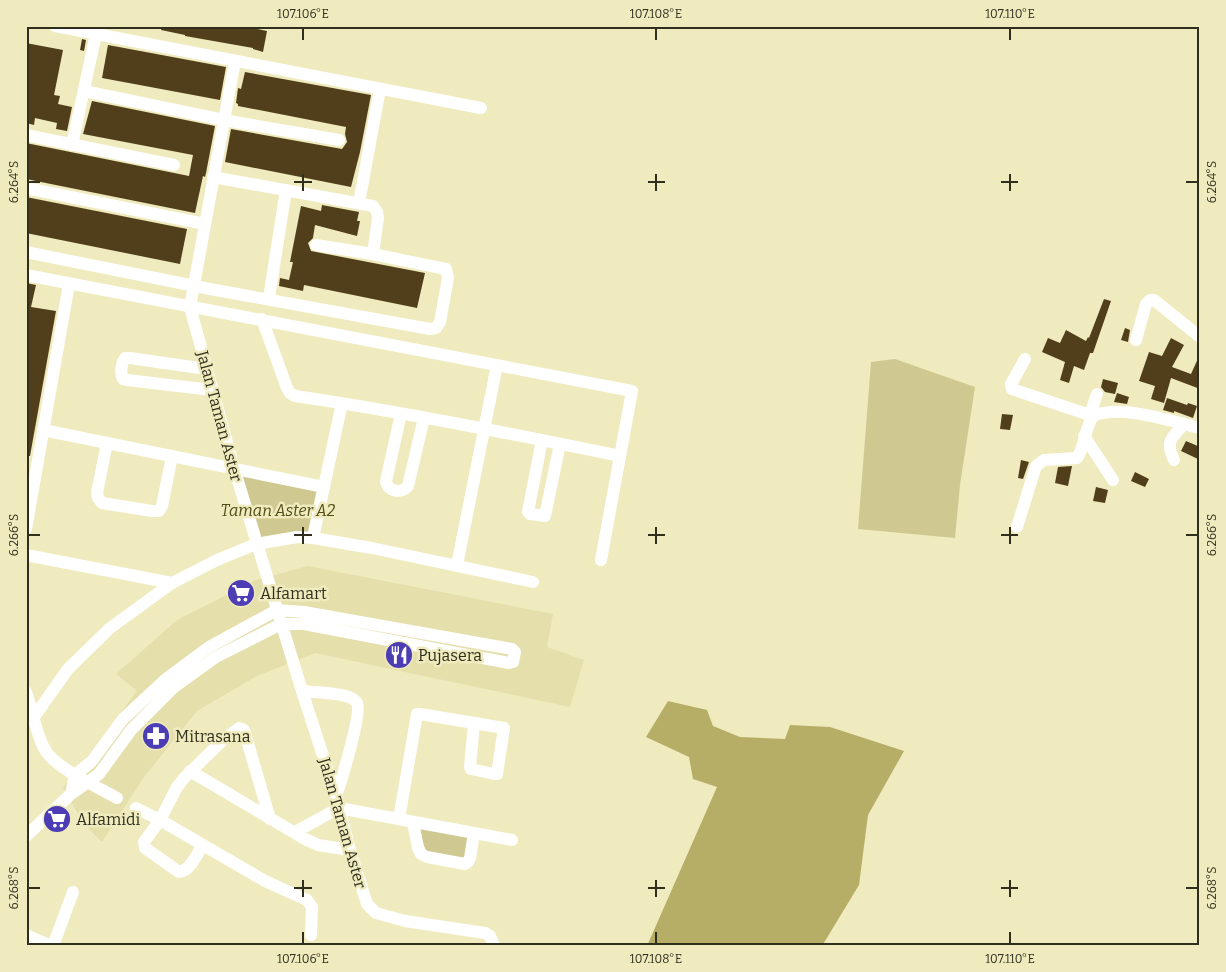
<svg xmlns="http://www.w3.org/2000/svg" width="1226" height="972" font-family="Bitter,serif">
<style>
.built{fill:#e5dfac}
.green{fill:#cfc991}
.forest{fill:#b6ae67}
.building{fill:#513f1b}
.lines{fill:none;stroke-linecap:round;stroke-linejoin:round}
.minor{stroke:#fff;stroke-width:12}
.ticks{fill:none;stroke:#302f1e;stroke-width:2}
.labels{text-anchor:middle;stroke-width:5;stroke-linejoin:round;paint-order:stroke}
.street-label{font-size:16px;fill:#302f1e;stroke:#efebbe}
.park-label{font-size:16px;font-style:italic;fill:#534d17;stroke:#efebbe}
.poi-label{font-size:16px;fill:#302f1e;stroke:#efebbe;text-anchor:start}
.neatline{fill:none;stroke:#302f1e;stroke-width:2}
.ticks-label{font-size:12px;text-anchor:middle;fill:#302f1e}
</style>
<rect width="100%" height="100%" fill="#efebbe"/>
<path class="built" d="M308 566 553 614 547 647 584 660 570 707 315 653 257 676 197 711 144 777 102 842 84 824 63 788 137 691 116 674 177 620 256 580Z"/>
<g class="green">
<path d="M895 359 975 387 960 485 955 538 858 529 871 362Z"/>
<path d="M235 471 317 488 307 536 258 542Z"/>
<path d="M415 824 471 835 466 861 428 855Z"/>
</g>
<path class="forest" d="M668 701 707 710 713 726 740 737 785 739 790 725 830 727 904 751 868 815 859 885 822 946H647L717 787 693 779 689 757 646 737Z"/>
<g class="building">
<path d="M162 26H244L267 31 263 52 253 49V48L185 36V35L161 30Z"/>
<path d="M82 39 86 40 84 51 80 50Z"/>
<path d="M26 43 63 50 54 95 60 96 58 104 72 107 67 131 56 129 57 123 35 118 34 125 26 123Z"/>
<path d="M108 45 226 67 220 100 102 78Z"/>
<path d="M245 72 371 95 360 152 351 187 225 162 231 129 342 149 347 142 345 134 346 127 238 106V104L236 103 238 88 241 89Z"/>
<path d="M92 101 215 126 206 173 205 177 203 176 195 213 26 179V143L189 176 193 155 83 134Z"/>
<path d="M26 197 187 229 180 264 26 233Z"/>
<path d="M322 205 359 212 357 221H360L357 236 315 225 313 238 308 243 311 251 425 273 417 308 304 285 303 291 279 286 280 278 289 280 293 262H290L301 206 321 211Z"/>
<path d="M26 283 36 285 31 307 56 311 30 456H26Z"/>
<path d="M1104 299 1111 301 1093 353H1090L1084 370 1074 366 1069 383 1060 380 1065 362 1042 352 1048 338 1060 343 1066 330 1086 341 1088 337 1089 338Z"/>
<path d="M1125 328 1130 330 1128 342 1121 340Z"/>
<path d="M1171 338 1184 345 1172 367 1191 374 1200 354V389L1171 378 1164 403 1151 399 1155 386 1139 381 1149 352 1162 356Z"/>
<path d="M1103 379 1118 383 1115 394 1105 392 1101 387Z"/>
<path d="M1117 393 1129 397 1127 404 1114 402Z"/>
<path d="M1167 398 1187 405 1188 403 1197 406 1193 418 1174 411V413L1163 410Z"/>
<path d="M1002 414 1013 415 1010 430 1000 429Z"/>
<path d="M1186 441 1200 447V460L1181 451Z"/>
<path d="M1021 460 1029 462 1023 479 1018 478Z"/>
<path d="M1072 466 1068 486 1055 483 1058 467Z"/>
<path d="M1135 472 1149 479 1145 487 1131 481Z"/>
<path d="M1096 487 1108 490 1105 503 1093 501Z"/>
</g>
<g class="lines">
<g class="minor">
<path d="M55 26 481 108"/>
<path d="M235 61 190 307 234 468 302 691 336 796 350 850 367 904 376 913 405 921 485 933 490 936 494 946"/>
<path d="M84 91 224 120 339 140"/>
<path d="M26 135 174 165"/>
<path d="M72 145 96 34"/>
<path d="M213 177 373 206 377 212 378 218 373 254"/>
<path d="M26 188 205 224"/>
<path d="M359 203 380 89"/>
<path d="M26 252 210 289 430 329 436 328 440 322 448 278 446 269 373 254 316 245"/>
<path d="M26 275 632 391 601 560"/>
<path d="M269 298 286 190"/>
<path d="M262 319 287 388 290 393 295 396C404 412 512 434 620 456"/>
<path d="M1136 340 1146 304 1150 300H1154L1200 337"/>
<path d="M1025 359 1011 384 1012 389 1093 416"/>
<path d="M206 369 130 358H125C121 364 120 373 123 379L127 380 212 390"/>
<path d="M401 414 386 481C387 492 402 494 408 486L424 418"/>
<path d="M1090 415 1097 394"/>
<path d="M43 430 324 487"/>
<path d="M1084 436 1113 480"/>
<path d="M542 440 528 512 530 514 545 516 560 444"/>
<path d="M107 443 97 493 98 498 102 503 152 511H159L162 506 172 456"/>
<path d="M1174 460C1165 441 1171 439 1184 424"/>
<path d="M1017 527 1036 466 1044 460 1077 458C1084 449 1085 428 1093 416 1121 404 1170 421 1200 428"/>
<path d="M26 529 69 284"/>
<path d="M313 538 342 403"/>
<path d="M26 555 172 583"/>
<path d="M457 565 497 365"/>
<path d="M302 691C316 693 339 692 351 698 352 698 356 701 357 703 362 714 341 782 336 796"/>
<path d="M26 692C32 709 36 733 44 748 53 767 98 787 117 798"/>
<path d="M34 717 68 669 110 628 172 583 217 560 256 544 297 537 313 538 372 548 533 582"/>
<path d="M190 771 305 839 318 845 350 850"/>
<path d="M136 808 160 820 265 881 307 900 312 907 311 935"/>
<path d="M399 819 417 714H420L504 728 497 774H494L471 769 470 767 474 724"/>
<path d="M413 822 418 848 421 854 427 857 465 864 468 862 470 858 474 833"/>
<path d="M295 832 339 808 512 840"/>
<path d="M26 836 71 794 99 774 131 730 173 688 216 657 281 624H304L509 663 513 662 515 652 512 649 304 612 277 610 209 647 166 679 123 719 91 762 75 775 71 794"/>
<path d="M202 846C197 855 190 871 179 872L145 848 144 842 160 820 177 787 185 777 224 739 239 728 244 730 270 819"/>
<path d="M26 935 51 946"/>
<path d="M53 946 73 892"/>
</g>
</g>
<path class="ticks" d="M303 28V40M656 28V40M1010 28V40M303 174V191M656 174V191M1010 174V191M28 182H40M294 182H312M648 182H665M1001 182H1018M1186 182H1198M303 527V544M656 527V544M1010 527V544M28 535H40M294 535H312M648 535H665M1001 535H1018M1186 535H1198M303 880V897M656 880V897M1010 880V897M28 888H40M294 888H312M648 888H665M1001 888H1018M1186 888H1198M303 932V944M656 932V944M1010 932V944"/>
<defs>
<symbol id="supermarket-disc" viewBox="-11 -11 22 22"><circle r="9.5" fill="#4d3db4" stroke="#efebbe"/><path d="M-6-5.5h2.5l.6 2H6L4.5 2H-2.5L-4.4-4H-6ZM-1.5 3.2a1.3 1.3 0 1 0 .1 0ZM3 3.2a1.3 1.3 0 1 0 .1 0Z" fill="#fff"/></symbol>
<symbol id="restaurant-disc" viewBox="-11 -11 22 22"><circle r="9.5" fill="#4d3db4" stroke="#efebbe"/><path d="M-5-6h1v4h1v-4h1v4h1v-4h1v5L-1.5 .5V6h-2V.5L-5-1ZM5-6V6H3V1.5H1.5Q1.5-4 5-6Z" fill="#fff"/></symbol>
<symbol id="pharmacy-disc" viewBox="-11 -11 22 22"><circle r="9.5" fill="#4d3db4" stroke="#efebbe"/><path d="M-2-6h4v4h4v4h-4v4h-4v-4h-4v-4h4Z" fill="#fff"/></symbol>
</defs>
<g fill-rule="evenodd">
<use href="#supermarket-disc" x="225" y="577" width="32" height="32"/>
<use href="#restaurant-disc" x="383" y="639" width="32" height="32"/>
<use href="#pharmacy-disc" x="140" y="720" width="32" height="32"/>
<use href="#supermarket-disc" x="41" y="803" width="32" height="32"/>
</g>
<g class="labels">
<g class="street-label">
<text transform="translate(220 416) rotate(75)" y="6">Jalan Taman Aster</text>
<text transform="translate(343 823) rotate(74)" y="6">Jalan Taman Aster</text>
</g>
<g class="park-label">
<text x="278" y="516">Taman Aster A2</text>
</g>
<g class="poi-label">
<text x="260" y="599">Alfamart</text>
<text x="418" y="661">Pujasera</text>
<text x="175" y="742">Mitrasana</text>
<text x="76" y="825">Alfamidi</text>
</g>
</g>
<rect width="1226" height="972" fill="none" stroke="#efebbe" stroke-width="55"/>
<rect x="28" y="28" width="1170" height="916" class="neatline"/>
<g class="ticks-label">
<text x="303" y="18">107.106°E</text>
<text x="656" y="18">107.108°E</text>
<text x="1010" y="18">107.110°E</text>
<text transform="translate(14 182) rotate(-90)" y="4">6.264°S</text>
<text transform="translate(1212 182) rotate(-90)" y="4">6.264°S</text>
<text transform="translate(14 535) rotate(-90)" y="4">6.266°S</text>
<text transform="translate(1212 535) rotate(-90)" y="4">6.266°S</text>
<text transform="translate(14 888) rotate(-90)" y="4">6.268°S</text>
<text transform="translate(1212 888) rotate(-90)" y="4">6.268°S</text>
<text x="303" y="963">107.106°E</text>
<text x="656" y="963">107.108°E</text>
<text x="1010" y="963">107.110°E</text>
</g>
</svg>
